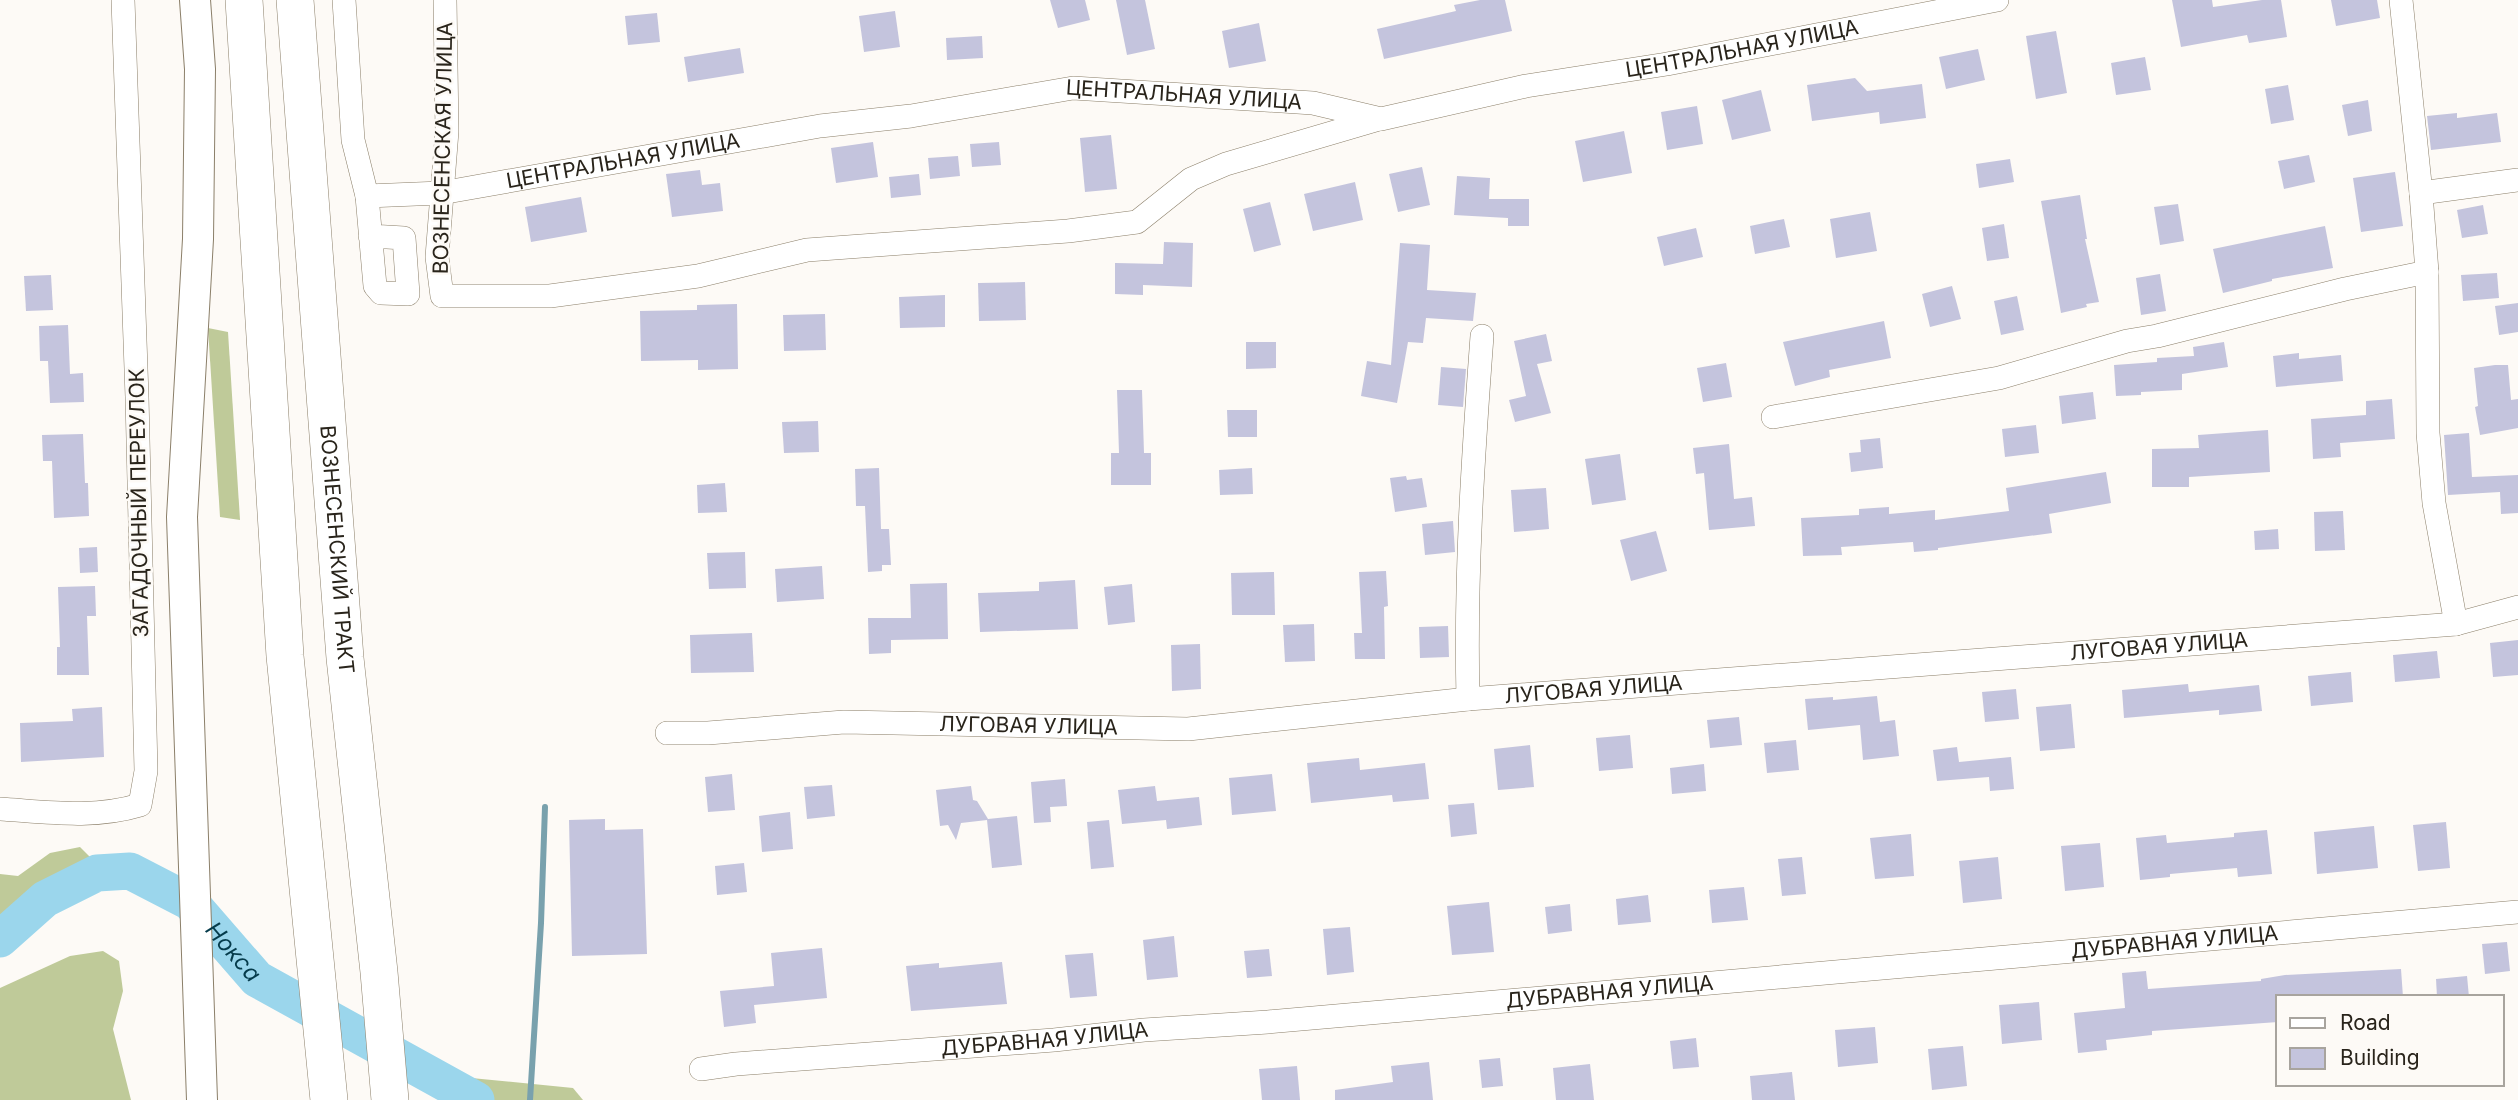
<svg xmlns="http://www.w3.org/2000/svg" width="2518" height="1100" font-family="Inter,sans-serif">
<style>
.forest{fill:#bfca99}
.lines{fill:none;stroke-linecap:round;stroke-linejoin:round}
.stream{stroke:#79a1ad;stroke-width:6}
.river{stroke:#9bd6ec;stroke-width:37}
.building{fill:#c4c4dd}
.minor-casing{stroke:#8b7f69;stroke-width:24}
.tertiary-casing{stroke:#8b7f69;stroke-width:32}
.primary-casing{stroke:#8b7f69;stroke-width:38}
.minor{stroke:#fff;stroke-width:23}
.tertiary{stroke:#fff;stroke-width:30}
.primary{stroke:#fff;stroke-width:37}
.labels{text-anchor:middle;stroke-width:5;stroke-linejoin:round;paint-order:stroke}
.street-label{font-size:21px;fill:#29241b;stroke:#fdfaf6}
.water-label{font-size:23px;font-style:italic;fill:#053b4b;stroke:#fdfaf6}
</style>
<rect width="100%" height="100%" fill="#fdfaf6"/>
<g class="forest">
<path d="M208 328 228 332 240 520 220 517Z"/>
<path d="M80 847 97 864 49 882 0 927V874L18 876 50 853Z"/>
<path d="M103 951 119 961 123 991 113 1029 131 1100H0V988L70 956Z"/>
<path d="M461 1077 573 1088 583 1100H455Z"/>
</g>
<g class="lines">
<path class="stream" d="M530 1100 541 923 545 807"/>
<path class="river" id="s1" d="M0 939 45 899 97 873 130 871 190 902 257 979 476 1100"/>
</g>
<g class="building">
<path d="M1050 0H1085L1090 20 1058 28Z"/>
<path d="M1116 0H1145L1155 49 1127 55Z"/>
<path d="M1480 0H1505L1512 31 1384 59 1377 29 1456 11 1454 5Z"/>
<path d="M2172 0H2212L2213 7 2262 0H2281L2287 37 2249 43 2247 35 2181 47Z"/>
<path d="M2331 0H2377L2380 18 2336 26Z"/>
<path d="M895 11 900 47 864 52 859 16Z"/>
<path d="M657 13 660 42 628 45 625 16Z"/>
<path d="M1259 23 1266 61 1229 68 1222 31Z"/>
<path d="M2056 31 2067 93 2036 99 2026 36Z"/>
<path d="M982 36 983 58 947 60 946 38Z"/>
<path d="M740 48 744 73 688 82 684 57Z"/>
<path d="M1978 49 1985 80 1946 89 1939 57Z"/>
<path d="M2145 57 2151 90 2116 95 2111 63Z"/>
<path d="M1855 78 1867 91 1922 84 1926 118 1880 124 1879 112 1812 121 1807 85Z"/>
<path d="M2288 85 2294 120 2271 124 2265 89Z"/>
<path d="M1761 90 1771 131 1732 140 1722 100Z"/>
<path d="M2368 100 2372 131 2348 136 2342 105Z"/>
<path d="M1697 106 1703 144 1667 150 1661 112Z"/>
<path d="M2457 113V118L2497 113 2501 142 2431 150 2427 116Z"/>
<path d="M1624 131 1632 173 1583 182 1575 141Z"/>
<path d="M1111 135 1117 189 1085 192 1080 138Z"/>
<path d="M873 142 878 177 836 183 831 148Z"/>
<path d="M999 142 1001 165 972 167 970 144Z"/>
<path d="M2309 155 2315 182 2284 189 2278 161Z"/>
<path d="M958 156 960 176 930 179 928 158Z"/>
<path d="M2010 159 2014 182 1979 188 1976 164Z"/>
<path d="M1422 167 1430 205 1398 212 1389 174Z"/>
<path d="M700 170 702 185 720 183 723 211 672 217 666 174Z"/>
<path d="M2395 172 2403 226 2361 232 2353 178Z"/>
<path d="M919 174 921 195 891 198 889 177Z"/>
<path d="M1457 176 1490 178 1489 199H1529V226H1508V218L1454 215Z"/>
<path d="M1355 182 1363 220 1313 231 1304 194Z"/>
<path d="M2080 195 2087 239H2085L2099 302 2086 304 2087 307 2061 313 2041 201Z"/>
<path d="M581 197 587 232 531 242 525 207Z"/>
<path d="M1270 202 1281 245 1254 252 1243 209Z"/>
<path d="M2178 204 2184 241 2160 245 2154 207Z"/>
<path d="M2483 205 2488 234 2462 238 2457 210Z"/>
<path d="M1870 212 1877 251 1836 258 1830 219Z"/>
<path d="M1784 219 1790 247 1755 254 1750 226Z"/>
<path d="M2004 224 2009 258 1987 261 1982 228Z"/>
<path d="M2325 226 2333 268 2272 279V281L2223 293 2213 249Z"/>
<path d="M1696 228 1703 257 1664 266 1657 237Z"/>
<path d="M1164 242 1193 243 1192 287 1143 285V295L1115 294V263L1163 264Z"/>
<path d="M1400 243 1430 245 1427 290 1476 293 1473 321 1426 318 1423 343 1408 342 1397 403 1361 396 1367 361 1391 365Z"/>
<path d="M2497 273 2499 298 2463 301 2461 275Z"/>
<path d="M2160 274 2166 311 2141 315 2136 278Z"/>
<path d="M51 275 53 310 26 311 24 276Z"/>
<path d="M1025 282 1026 320 979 321 978 283Z"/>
<path d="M1952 286 1961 319 1930 327 1922 294Z"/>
<path d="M945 295V327L900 328 899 297Z"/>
<path d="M2017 296 2024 330 2001 335 1994 301Z"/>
<path d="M2518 303V332L2499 335 2495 306Z"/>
<path d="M737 304 738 369 698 370V360L641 361 640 311 697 310V305Z"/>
<path d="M825 314 826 350 784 351 783 315Z"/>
<path d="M1884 321 1891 358 1829 370 1830 377 1795 386 1783 342Z"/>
<path d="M68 325 70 374 83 373 84 402 50 403 48 361H40L39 326Z"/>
<path d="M1546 334 1552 361 1537 364 1551 413 1515 422 1509 400 1526 396 1514 341Z"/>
<path d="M1246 342H1276V368L1246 369Z"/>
<path d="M2224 342 2228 367 2182 374V390L2141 392V395L2116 396 2114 365 2157 362V358L2194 356 2193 347Z"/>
<path d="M2299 353V359L2341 355 2343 381 2276 387 2273 356Z"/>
<path d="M1726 363 1732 397 1703 402 1697 368Z"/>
<path d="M2495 365H2508L2511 400 2518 399V428L2480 435 2475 407 2478 406 2474 368Z"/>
<path d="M1441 367 1466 369 1463 407 1438 405Z"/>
<path d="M1117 390H1142L1144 453H1151V485H1111V453H1119Z"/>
<path d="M2093 392 2096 419 2062 424 2059 396Z"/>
<path d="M2392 399 2395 439 2340 443 2341 457 2313 459 2311 419 2366 415V401Z"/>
<path d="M1227 410H1257V437H1228Z"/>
<path d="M818 421 819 452 784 453 782 422Z"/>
<path d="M2036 425 2039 453 2005 457 2002 429Z"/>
<path d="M2268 430 2270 472 2189 477V487H2152V449L2199 448 2198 435Z"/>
<path d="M2469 433 2472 477 2518 475V513L2501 514 2500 492 2448 495 2444 435Z"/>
<path d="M83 434 85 483H88L89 516 54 518 52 461H43L42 435Z"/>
<path d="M1880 438 1883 468 1851 472 1849 453 1861 452 1860 440Z"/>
<path d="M1729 444 1734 499 1752 497 1755 526 1709 530 1704 473 1696 474 1693 448Z"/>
<path d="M1620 454 1626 500 1592 505 1585 459Z"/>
<path d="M879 468 881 529H889L891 565H882V571L868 572 865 506H856L855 469Z"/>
<path d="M1252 468 1253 494 1220 495 1219 470Z"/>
<path d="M2106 472 2111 503 2049 514 2052 533 1938 548V550L1914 552 1913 542 1841 547 1842 555 1803 556 1801 518 1859 515V509L1889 507V514L1935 510V520L2009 511 2006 488Z"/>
<path d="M1406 476 1407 480 1422 478 1427 507 1395 512 1390 478Z"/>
<path d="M725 483 727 512 698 513 697 485Z"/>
<path d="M1546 488 1549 529 1514 532 1511 490Z"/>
<path d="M2343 511 2345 550 2315 551 2314 512Z"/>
<path d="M1453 521 1455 552 1425 555 1422 524Z"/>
<path d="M2278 529 2279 549 2255 550 2254 531Z"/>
<path d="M1656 531 1667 571 1631 581 1620 540Z"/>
<path d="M97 547 98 572 80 573 79 548Z"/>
<path d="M745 552 746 588 709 589 707 553Z"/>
<path d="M822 566 824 599 777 602 775 569Z"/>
<path d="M1386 571 1388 606 1384 607 1385 659H1355L1354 633H1362L1359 572Z"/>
<path d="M1274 572 1275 615H1232L1231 573Z"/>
<path d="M1075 580 1078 629 980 632 978 593 1039 591V582Z"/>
<path d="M947 583 948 639 891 640V653L869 654 868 618H911L910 584Z"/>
<path d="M1132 584 1135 622 1108 625 1104 587Z"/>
<path d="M95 586 96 616H87L89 675H57V647H60L58 587Z"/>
<path d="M1314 624 1315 661 1285 662 1283 625Z"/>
<path d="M1448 626 1449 657 1420 658 1419 627Z"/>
<path d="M752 633 754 672 691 673 690 635Z"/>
<path d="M2518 640V675L2493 677 2490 643Z"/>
<path d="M1200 644 1201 689 1172 691 1171 645Z"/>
<path d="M2437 651 2440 678 2395 682 2393 655Z"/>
<path d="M2351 672 2353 702 2311 706 2308 676Z"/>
<path d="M2188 684 2189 692 2259 685 2262 711 2219 715V710L2124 718 2122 690Z"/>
<path d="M2016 689 2019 719 1985 722 1982 692Z"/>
<path d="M1877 696 1880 722 1895 720 1899 756 1863 760 1860 725 1808 730 1805 699 1833 697V700Z"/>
<path d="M2071 704 2075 748 2040 751 2036 707Z"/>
<path d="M102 707 104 757 21 762 20 723 73 721 72 709Z"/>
<path d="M1739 717 1742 745 1710 748 1707 720Z"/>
<path d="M1630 735 1633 768 1599 771 1596 738Z"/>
<path d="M1796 740 1799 770 1767 773 1764 743Z"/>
<path d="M1530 745 1534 787 1498 790 1494 749Z"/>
<path d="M1957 747 1959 762 2011 757 2014 789 1990 791 1989 777 1937 781 1933 750Z"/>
<path d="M1359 758 1360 770 1425 763 1429 799 1393 802 1392 795 1311 803 1307 763Z"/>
<path d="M1704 764 1706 791 1672 794 1670 768Z"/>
<path d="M732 774 735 810 708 812 705 777Z"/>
<path d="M1272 774 1276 811 1232 815 1229 778Z"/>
<path d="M1065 779 1067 806 1050 807 1051 822 1034 823 1031 782Z"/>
<path d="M832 785 835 816 807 819 804 787Z"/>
<path d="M971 786 973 800 977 801 988 819 1017 816 1022 865 992 868 987 820 961 823 956 840 948 825 940 826 936 790Z"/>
<path d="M1155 786 1157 801 1199 797 1202 825 1167 829 1166 820 1122 824 1118 790Z"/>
<path d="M1474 803 1477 834 1451 837 1448 805Z"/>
<path d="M790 812 793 849 762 852 759 816Z"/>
<path d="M605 819V830L643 829 647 954 572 956 569 820Z"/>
<path d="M1109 820 1114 867 1091 869 1087 822Z"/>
<path d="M2446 822 2450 868 2418 871 2413 825Z"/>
<path d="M2374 826 2378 868 2317 874 2314 832Z"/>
<path d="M2267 830 2272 874 2238 877 2237 868 2170 874V877L2140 880 2136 838 2166 835 2167 843 2234 837V833Z"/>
<path d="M1911 834 1914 876 1875 879 1870 838Z"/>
<path d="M2100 843 2104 887 2065 891 2061 846Z"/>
<path d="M1802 857 1806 894 1782 896 1778 859Z"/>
<path d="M1998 857 2002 899 1963 903 1959 861Z"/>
<path d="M744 863 747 892 717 895 715 866Z"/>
<path d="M1744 887 1748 920 1712 923 1709 890Z"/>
<path d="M1648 895 1651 922 1618 925 1616 899Z"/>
<path d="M1489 902 1494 952 1452 955 1447 906Z"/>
<path d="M1570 904 1572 931 1548 934 1545 907Z"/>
<path d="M1350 927 1354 972 1327 975 1323 929Z"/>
<path d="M1174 936 1178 977 1147 980 1143 940Z"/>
<path d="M2507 942 2510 971 2485 974 2482 944Z"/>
<path d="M822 948 827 998 754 1005 756 1023 724 1027 720 991 774 986 771 953Z"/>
<path d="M1269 949 1272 976 1247 978 1244 951Z"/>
<path d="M1093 953 1097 996 1070 998 1065 955Z"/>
<path d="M1002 962 1007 1004 911 1011 906 966 939 963V968Z"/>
<path d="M2401 969 2403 997H2278V1022L2152 1031V1035L2106 1040 2107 1050 2078 1053 2074 1013 2125 1008 2122 973 2146 971 2148 989 2261 981V979L2285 975Z"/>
<path d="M2467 976 2469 997H2437L2436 979Z"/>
<path d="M2039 1002 2042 1040 2002 1044 1999 1005Z"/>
<path d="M1875 1027 1878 1063 1838 1067 1835 1030Z"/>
<path d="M1696 1038 1699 1067 1673 1069 1670 1041Z"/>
<path d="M1963 1046 1967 1086 1932 1090 1928 1049Z"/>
<path d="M1500 1058 1503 1086 1482 1088 1479 1060Z"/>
<path d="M1429 1062 1433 1100H1335V1090L1393 1082 1391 1066Z"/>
<path d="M1590 1064 1594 1100H1556L1553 1068Z"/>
<path d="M1297 1066 1300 1100H1262L1259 1069Z"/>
<path d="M1792 1072 1795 1100H1752L1750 1076Z"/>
</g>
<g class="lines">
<defs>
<g id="minor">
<path d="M344 0 353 140 367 196 375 286 381 293 408 294 404 238 370 236"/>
<path d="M445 0 447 131 437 257 442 296H550L698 276 807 250 1068 231 1137 222 1191 179 1226 164 1379 119"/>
<path d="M2401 0 2421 193 2427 272 2428 433 2434 503 2456 624"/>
<path d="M2421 193 2518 180"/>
<path id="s2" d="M367 196 441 193 820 126 911 116 1073 88 1313 103 1381 119 1526 86 1667 64 1997 0"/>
<path d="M1773 417 1999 378 2127 341 2157 336 2345 289 2427 272"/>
<path d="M1468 699C1465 577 1473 457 1482 336"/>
<path id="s3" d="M667 733H708L844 722 1188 729 1468 699 2456 624 2518 607"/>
<path d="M0 809C47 812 94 819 140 805L146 771 137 397 123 0"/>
<path id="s4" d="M701 1069 736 1064 1054 1040 1144 1030 1268 1022 2518 912"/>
</g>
<path id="tertiary" d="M195 0 200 69 198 239 182 517 202 1100"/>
<g id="primary">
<path d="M244 0 285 656 329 1100"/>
<path id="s5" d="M295 0 345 658 379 972 390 1100"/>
</g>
</defs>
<use href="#minor" class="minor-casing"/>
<use href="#tertiary" class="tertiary-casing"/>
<use href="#primary" class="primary-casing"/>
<use href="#minor" class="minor"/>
<use href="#tertiary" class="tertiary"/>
<use href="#primary" class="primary"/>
</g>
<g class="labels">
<g class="street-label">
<text dy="7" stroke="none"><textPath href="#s2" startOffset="1393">ЦЕНТРАЛЬНАЯ УЛИЦА</textPath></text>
<text dy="7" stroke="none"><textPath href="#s2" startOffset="826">ЦЕНТРАЛЬНАЯ УЛИЦА</textPath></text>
<text transform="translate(443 148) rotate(-89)" y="7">ВОЗНЕСЕНСКАЯ УЛИЦА</text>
<text dy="7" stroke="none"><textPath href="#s2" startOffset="259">ЦЕНТРАЛЬНАЯ УЛИЦА</textPath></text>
<text transform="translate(139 503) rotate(-91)" y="7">ЗАГАДОЧНЫЙ ПЕРЕУЛОК</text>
<text dy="7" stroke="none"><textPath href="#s5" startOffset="551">ВОЗНЕСЕНСКИЙ ТРАКТ</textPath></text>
<text dy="7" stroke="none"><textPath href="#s3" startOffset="1496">ЛУГОВАЯ УЛИЦА</textPath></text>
<text dy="7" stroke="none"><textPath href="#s3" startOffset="929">ЛУГОВАЯ УЛИЦА</textPath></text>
<text dy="7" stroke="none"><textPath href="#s3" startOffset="362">ЛУГОВАЯ УЛИЦА</textPath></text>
<text dy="7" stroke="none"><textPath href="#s4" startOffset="1479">ДУБРАВНАЯ УЛИЦА</textPath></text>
<text dy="7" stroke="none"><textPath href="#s4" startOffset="912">ДУБРАВНАЯ УЛИЦА</textPath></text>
<text dy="7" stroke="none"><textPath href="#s4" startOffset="345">ДУБРАВНАЯ УЛИЦА</textPath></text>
</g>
<g class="water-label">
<text dy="8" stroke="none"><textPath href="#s1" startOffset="285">Нокса</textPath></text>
</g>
</g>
<rect x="2276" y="995" width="228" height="91" fill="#fdfaf6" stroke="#a8a49e" stroke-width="2"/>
<rect x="2290" y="1018" width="35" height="10" fill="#ffffff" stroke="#a8a49e" stroke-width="2"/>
<text x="2340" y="1030" font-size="21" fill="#29241b">Road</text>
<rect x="2290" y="1048" width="35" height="21" fill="#c4c4dd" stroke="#a8a49e" stroke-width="2"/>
<text x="2340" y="1065" font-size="21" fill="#29241b">Building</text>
</svg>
